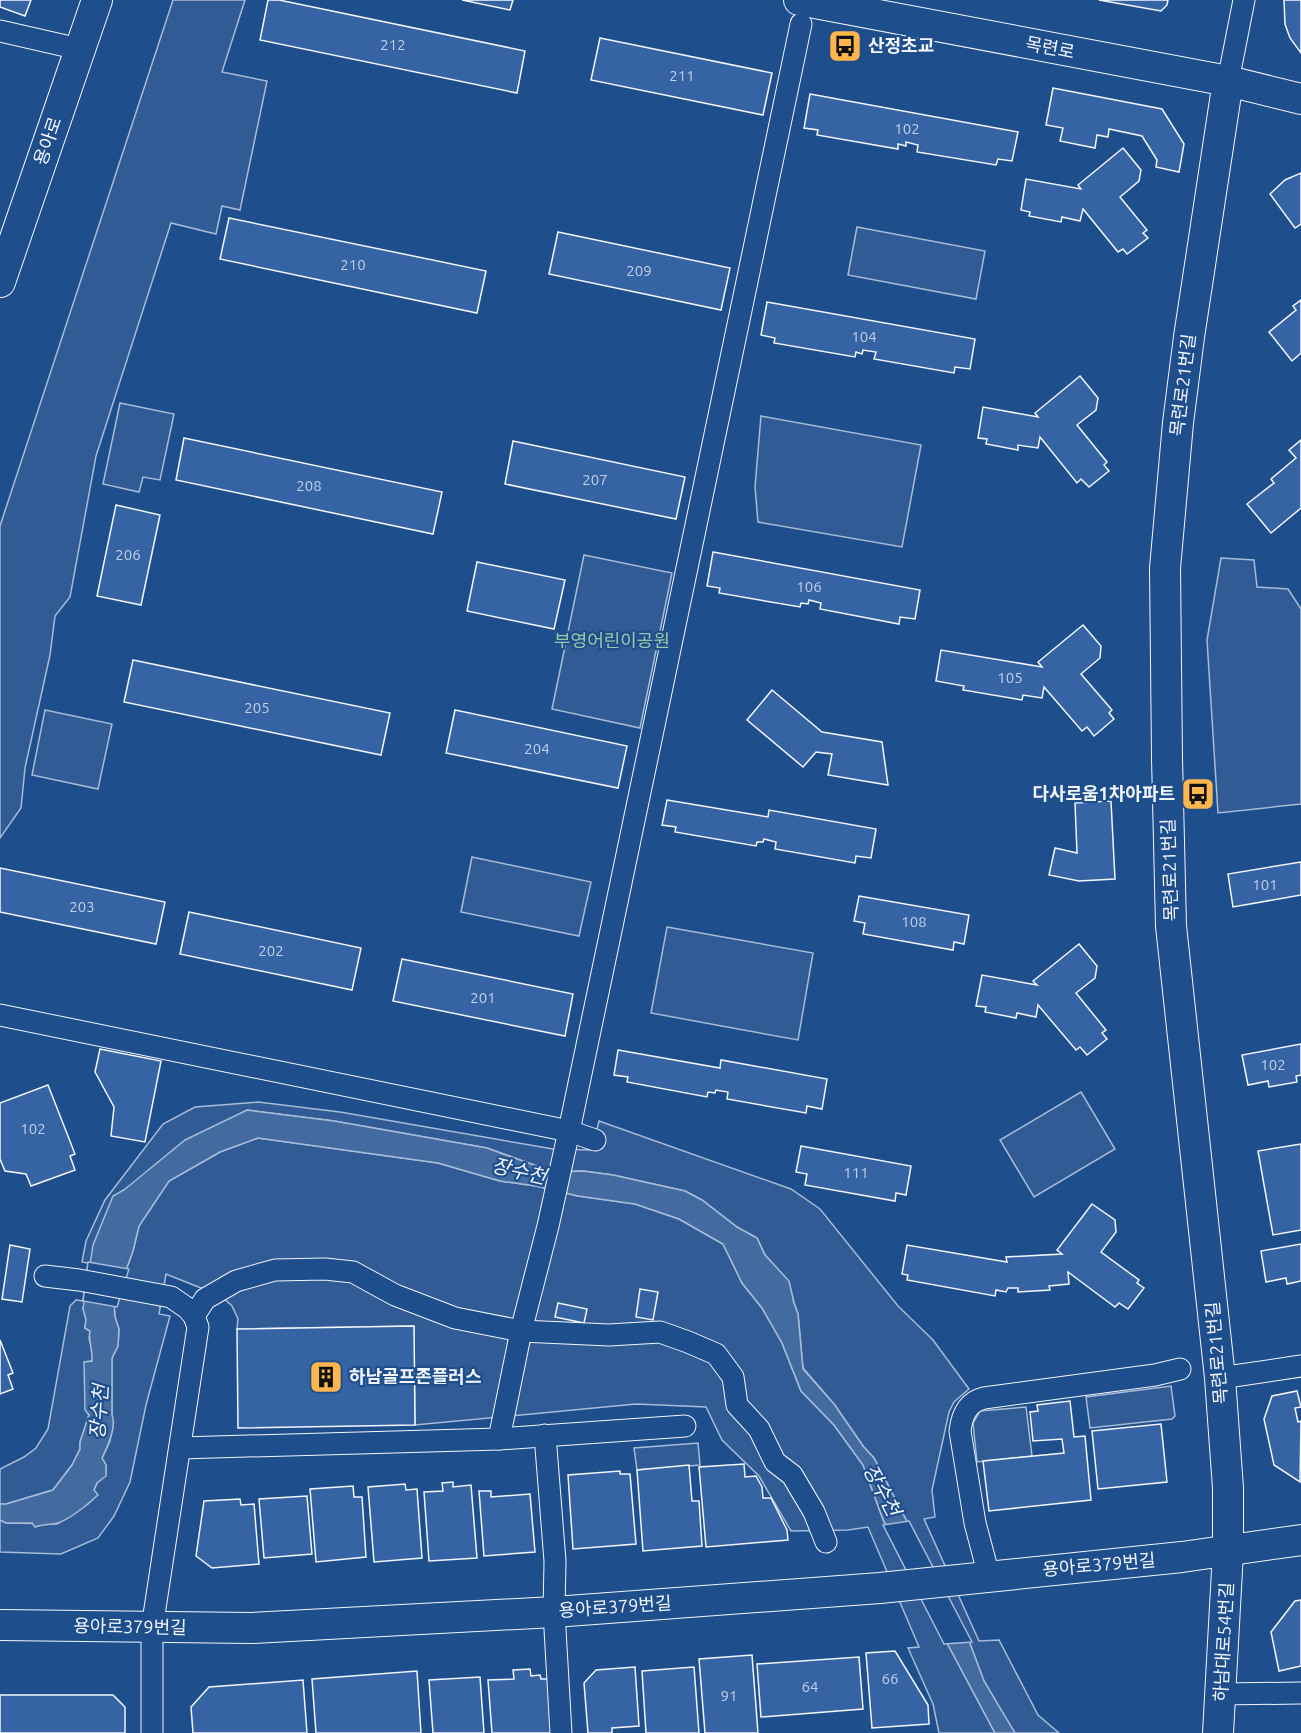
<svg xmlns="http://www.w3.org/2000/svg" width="1301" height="1733" font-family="Ubuntu,'Noto Sans KR',sans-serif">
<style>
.built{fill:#305b95;stroke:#a8bbd7;stroke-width:1.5}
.water{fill:#446ba0;stroke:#a8bbd7;stroke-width:1.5}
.pier{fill:#1f4e8c;stroke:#a8bbd7;stroke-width:1.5}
.building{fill:#3563a3;stroke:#f2f6ff;stroke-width:1.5}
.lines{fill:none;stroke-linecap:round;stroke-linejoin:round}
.street-casing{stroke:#f2f6ff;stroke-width:23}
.secondary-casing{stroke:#f2f6ff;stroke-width:32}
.street{stroke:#1f4e8c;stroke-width:21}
.secondary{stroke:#1f4e8c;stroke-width:30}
.labels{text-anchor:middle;stroke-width:4.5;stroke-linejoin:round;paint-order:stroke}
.number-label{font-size:15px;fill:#c3d1e8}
.poi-label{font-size:18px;font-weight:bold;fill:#f2f6ff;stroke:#1f4e8c;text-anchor:start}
.street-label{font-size:18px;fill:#f2f6ff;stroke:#1f4e8c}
.park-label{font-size:18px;fill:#97c8a6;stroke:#1f4e8c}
.water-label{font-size:20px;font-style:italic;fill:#f2f6ff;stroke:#1f4e8c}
</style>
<rect width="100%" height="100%" fill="#1f4e8c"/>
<g class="built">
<path d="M173 0H245L222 72 267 81 240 210 222 206 216 234 171 223 96 456 70 597 55 616 50 655 25 768 21 808 0 838V526Z"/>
<path d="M857 227 985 251 976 299 848 275Z"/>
<path d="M120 403 174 414 160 480 143 477 139 492 103 484Z"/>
<path d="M761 416 921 445 902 547 758 522 755 487Z"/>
<path d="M584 555 672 573 640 728 552 709Z"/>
<path d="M1221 558 1254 560 1257 587 1288 589 1301 609V804L1218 813 1207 640Z"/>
<path d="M45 710 112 724 98 789 32 775Z"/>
<path d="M472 857 591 882 579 936 461 912Z"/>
<path d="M667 927 813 953 798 1040 651 1013Z"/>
<path d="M1081 1092 1115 1149 1034 1197 1000 1140Z"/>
<path d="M258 1102 340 1112 553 1149 592 1150 599 1121 791 1189 820 1209 898 1306 933 1340 969 1389 954 1402 949 1412 932 1490 935 1517 924 1519 979 1641 999 1640 1038 1715 1059 1733H1015L1008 1723 984 1681 969 1641 874 1458 863 1446 834 1404 803 1368 798 1314 794 1303 789 1282 765 1255 757 1238 737 1227 702 1200 685 1191 613 1175 583 1171 553 1172 487 1148 334 1121 247 1110 113 1197 83 1309 86 1319 85 1328 90 1331 89 1339 93 1352 92 1361 85 1362 89 1415 80 1442V1449L72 1465 53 1490 6 1504H0V1469L24 1457 36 1448 48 1429 70 1306 76 1300 83 1301 88 1263 82 1262 86 1241 105 1200 163 1124 195 1107Z"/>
<path d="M258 1138 438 1163 500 1181 536 1186 578 1196 635 1204 679 1219 723 1244 742 1283 762 1308 782 1343 801 1391 834 1425 863 1465 884 1522 891 1530 947 1643 995 1733H939L933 1704 908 1648 919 1647 868 1527 848 1530 791 1531 759 1476 722 1440 706 1407 636 1404 415 1425 414 1326 237 1329 238 1319 232 1306 221 1296 166 1274 159 1314 170 1316 146 1405 130 1482 114 1516 98 1538 61 1554 0 1552V1520L6 1523 57 1524 88 1504 97 1495 94 1490 97 1483 106 1475V1465L102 1458 110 1441 112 1407V1358L118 1346 119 1329 115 1317 114 1303 133 1251 139 1226 169 1181 220 1152Z"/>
<path d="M1171 1386 1175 1416 1172 1419 1090 1428 1086 1397Z"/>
<path d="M1026 1407 1032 1456 977 1462 973 1423 980 1411Z"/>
<path d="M698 1443 700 1465 637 1470 634 1448Z"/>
</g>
<path class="water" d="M247 1110 334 1121 487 1148 553 1172 583 1171 613 1175 685 1191 702 1200 737 1227 757 1238 765 1255 789 1281 794 1303 798 1314 803 1369 834 1404 863 1446 874 1458 969 1641 984 1681 1015 1733H995L947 1643 891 1530 884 1522 863 1465 834 1425 801 1391 782 1343 762 1308 742 1283 723 1244 679 1219 635 1204 578 1196 536 1186 500 1181 438 1163 258 1138 220 1152 169 1181 139 1226 133 1251 114 1303 115 1317 119 1329 118 1346 112 1358V1415C117 1427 108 1446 102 1458L106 1465V1476L97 1483 94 1490 98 1495C87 1505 72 1518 58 1523 51 1525 45 1523 35 1527L32 1523H6L0 1520V1504H6L53 1490 72 1465 80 1449V1442L89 1415 85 1410 84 1362 92 1361C93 1350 88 1341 90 1331L85 1328 86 1319 83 1309 93 1245 113 1196 124 1190 185 1140Z"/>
<g class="pier">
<path d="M88 1262 129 1269 117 1307 83 1301Z"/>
<path d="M909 1521 972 1642 944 1644 883 1525Z"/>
</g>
<g class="building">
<path d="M0 0H31L25 16 0 7Z"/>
<path d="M268 0H279L525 51 517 93 260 40Z"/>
<path d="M462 0H513L510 10Z"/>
<path d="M1099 0H1168L1167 5 1161 11Z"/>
<path d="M1284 0H1301V53L1290 38 1285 24Z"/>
<path d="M600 38 772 73 763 115 591 80Z"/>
<path d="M1053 88 1162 109 1184 144 1179 172 1156 167 1157 160 1142 136 1109 129 1108 137 1097 135 1095 148 1060 141 1063 128 1046 125Z"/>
<path d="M810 94 1018 132 1012 161 998 159 996 165 917 152 918 145 906 142V146L898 144V149L817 135 818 130 804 128Z"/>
<path d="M1123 148 1141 170 1139 181 1120 197 1147 230 1143 233 1148 238 1127 254 1123 249 1118 252 1083 209 1080 221 1062 217 1061 222 1029 216 1030 212 1021 210 1026 179 1081 189 1078 185Z"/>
<path d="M1301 173V224L1295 228 1270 194 1285 180Z"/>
<path d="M229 218 486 271 477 313 220 259Z"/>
<path d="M558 232 730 268 721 310 549 274Z"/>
<path d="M1301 300V353L1292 361 1269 332 1296 310 1293 306Z"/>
<path d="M767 302 975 339 970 369 955 367 954 373 874 359 876 352 863 350 862 354 856 352 855 357 774 343 775 338 761 335Z"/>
<path d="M1080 376 1098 398 1096 410 1077 425 1107 462 1104 465 1109 471 1089 487 1081 479 1077 483 1040 437 1038 448 1018 445V450L986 444 987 439 978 438 983 407 1038 417 1035 413Z"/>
<path d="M184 438 442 492 433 534 176 480Z"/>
<path d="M1301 440V508L1271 533 1247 504 1274 483 1271 479 1296 458 1289 450Z"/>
<path d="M513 441 685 477 676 519 505 484Z"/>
<path d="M116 505 160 515 141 605 97 596Z"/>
<path d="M713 552 920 590 915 619 900 617 899 624 820 609 821 603 809 600 808 604 801 603 800 607 719 593 720 588 707 586Z"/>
<path d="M477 562 565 580 554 629 467 611Z"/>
<path d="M1083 625 1101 646 1100 658 1081 674 1112 710 1109 713 1114 719 1094 736 1087 727 1082 731 1044 687 1042 698 1023 695 1022 700 963 690 964 686 936 681 941 650 1042 667 1038 662Z"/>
<path d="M133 660 390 713 381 755 124 702Z"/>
<path d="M772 690 822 732 882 742 888 785 828 775 832 754 816 752 803 767 747 720Z"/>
<path d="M455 710 627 746 618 788 446 753Z"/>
<path d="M667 800 768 817 769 810 876 829 871 858 856 856 855 863 775 849 776 842 764 839 763 842H757L756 846 675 832 676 827 662 825Z"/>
<path d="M1111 801 1115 879 1079 881 1049 875 1055 848 1077 853 1075 803Z"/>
<path d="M1301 862V895L1233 907 1228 874Z"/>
<path d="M0 868 165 902 156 944 0 912Z"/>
<path d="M859 896 969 915 964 944 954 942 953 950 863 934 865 923 854 921Z"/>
<path d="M189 912 361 948 352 990 180 954Z"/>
<path d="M1079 944 1097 966 1095 978 1076 993 1106 1030 1102 1033 1107 1039 1087 1055 1080 1047 1076 1050 1038 1005 1036 1017 1017 1013 1016 1018 985 1012 986 1007 976 1006 982 975 1037 985 1033 981Z"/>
<path d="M402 959 573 994 565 1036 393 1001Z"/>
<path d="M1301 1044V1075L1296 1076 1297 1082 1269 1087 1268 1081 1248 1085 1242 1055Z"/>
<path d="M100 1049 161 1061 145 1142 111 1136 114 1107 95 1072Z"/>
<path d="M618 1050 720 1068 721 1060 827 1079 822 1109 807 1106 806 1113 727 1099 728 1092 716 1090 715 1093 708 1092 707 1097 627 1082 628 1077 614 1075Z"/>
<path d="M48 1085 75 1154 70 1156 75 1170 31 1186 26 1174 5 1171 0 1159V1103Z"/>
<path d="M1301 1144V1230L1273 1235 1258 1151Z"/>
<path d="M801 1146 911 1166 906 1195 896 1193 895 1201 805 1185 807 1174 796 1172Z"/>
<path d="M1092 1204 1115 1220 1116 1232 1101 1252 1139 1280 1137 1283 1144 1288 1128 1309 1119 1303 1115 1307 1068 1272 1069 1284 1049 1286 1050 1290 1018 1292V1288H1008L1006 1292 996 1290 995 1296 907 1280 908 1275 902 1274 907 1245 1007 1262 1006 1257 1062 1254 1057 1250Z"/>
<path d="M1301 1244V1281L1287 1284 1286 1278 1266 1282 1261 1251Z"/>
<path d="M10 1245 30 1249 22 1302 2 1299Z"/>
<path d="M640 1289 658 1292 653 1320 636 1317Z"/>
<path d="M558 1303 587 1309 584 1323 555 1317Z"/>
<path d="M414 1326 415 1425 238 1428 237 1329Z"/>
<path d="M0 1340 13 1373 8 1375 13 1389 0 1394Z"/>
<path d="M1297 1391 1301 1407 1295 1408 1298 1422 1301 1421 1300 1482 1274 1465 1264 1419 1272 1396Z"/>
<path d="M1070 1401 1074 1437 1085 1436 1091 1500 989 1511 983 1461 1064 1453 1062 1439 1033 1441 1030 1412 1038 1411 1037 1405Z"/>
<path d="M1161 1424 1167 1482 1098 1489 1092 1431Z"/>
<path d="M744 1464 745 1477 756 1476 762 1487 763 1498H771L787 1530 788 1540 706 1547 699 1467Z"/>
<path d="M689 1465 692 1501H699L702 1546 643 1551 637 1470Z"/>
<path d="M620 1471V1474H630L636 1544 573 1549 568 1475Z"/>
<path d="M453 1482V1487L471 1485 477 1558 429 1561 424 1492 443 1491 442 1483Z"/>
<path d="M405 1484 406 1490 417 1489 422 1558 374 1562 368 1487Z"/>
<path d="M353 1486 354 1497H362L366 1557 316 1562 310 1489Z"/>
<path d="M479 1491H491V1497L530 1494 535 1552 484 1556Z"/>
<path d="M307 1496 312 1554 264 1558 259 1499Z"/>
<path d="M240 1499 241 1505 254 1504 259 1564 212 1568 196 1556 204 1501Z"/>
<path d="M1301 1600V1666L1279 1671 1271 1632 1295 1601Z"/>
<path d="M895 1651 928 1705 929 1724 872 1728 866 1653Z"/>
<path d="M752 1655 758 1733H705L699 1659Z"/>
<path d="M859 1657 863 1709 761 1717 757 1664Z"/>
<path d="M635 1667 639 1726 612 1728V1733H588L584 1683 596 1670Z"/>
<path d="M694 1667 699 1733H646L642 1671Z"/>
<path d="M530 1669 531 1676 540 1675 541 1679H548L552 1733H492L488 1680 514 1679 513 1670Z"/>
<path d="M417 1671 421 1733H316L312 1679Z"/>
<path d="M480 1677 484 1733H433L429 1680Z"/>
<path d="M303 1680 307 1733H193L191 1707 209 1687Z"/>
<path d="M0 1695H113L125 1707V1733H0Z"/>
</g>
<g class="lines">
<defs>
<g id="street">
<path d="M0 31 79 49"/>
<path d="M1228 81 1244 0"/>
<path d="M0 1015 569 1131 595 1140"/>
<path d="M45 1276 79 1280 171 1297 187 1308 194 1316 198 1327 152 1628V1733"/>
<path d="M194 1316 205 1299 236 1281 275 1270 325 1269 353 1272 395 1295 455 1318 521 1331 609 1335 660 1332 688 1342 716 1354 733 1377 737 1405 759 1429 775 1462 792 1475 814 1512 826 1542"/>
<path d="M1220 1378 1301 1366"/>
<path d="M545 1435 555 1561 554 1612 561 1733"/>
<path d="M499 1439 521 1331 548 1226 569 1131 801 24"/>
<path d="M180 1448 499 1439 685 1426"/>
<path d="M989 1576 975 1523 960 1431C962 1414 968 1402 984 1398L1155 1375 1180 1369"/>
<path d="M1221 1694 1301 1693"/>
</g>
<g id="secondary">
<path d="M799 0 1228 81 1301 99"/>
<path d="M0 282 97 0"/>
<path d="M0 1625 252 1628 554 1612 880 1588 1182 1557 1301 1540"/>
<path d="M1218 1733 1228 1552V1488L1220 1378 1171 926 1167 758 1165 568 1178 423 1189 337 1228 81"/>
</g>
</defs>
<use href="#street" class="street-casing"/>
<use href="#secondary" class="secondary-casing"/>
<use href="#street" class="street"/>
<use href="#secondary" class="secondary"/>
</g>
<defs>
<symbol id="bus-square" viewBox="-11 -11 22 22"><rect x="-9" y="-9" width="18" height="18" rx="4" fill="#ffb74d" stroke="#1f4e8c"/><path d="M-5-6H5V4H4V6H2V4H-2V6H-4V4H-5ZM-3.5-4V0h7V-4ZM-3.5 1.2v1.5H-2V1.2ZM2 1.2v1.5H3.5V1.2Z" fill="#111"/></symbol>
<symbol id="building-square" viewBox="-11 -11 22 22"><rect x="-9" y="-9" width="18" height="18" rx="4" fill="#ffb74d" stroke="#1f4e8c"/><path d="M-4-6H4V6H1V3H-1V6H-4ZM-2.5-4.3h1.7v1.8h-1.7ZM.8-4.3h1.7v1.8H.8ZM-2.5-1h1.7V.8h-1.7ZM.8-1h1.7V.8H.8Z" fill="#111"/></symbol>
</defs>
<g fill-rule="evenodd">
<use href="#bus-square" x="826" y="27" width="38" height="38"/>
<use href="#bus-square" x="1179" y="775" width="38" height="38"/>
<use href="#building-square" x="307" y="1358" width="38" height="38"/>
</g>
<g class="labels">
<g class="number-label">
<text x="393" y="50">212</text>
<text x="682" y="81">211</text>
<text x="907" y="134">102</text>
<text x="353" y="270">210</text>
<text x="639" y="276">209</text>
<text x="864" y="342">104</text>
<text x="595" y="485">207</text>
<text x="309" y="491">208</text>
<text x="128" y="560">206</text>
<text x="809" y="592">106</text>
<text x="1010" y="683">105</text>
<text x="257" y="713">205</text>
<text x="537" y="754">204</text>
<text x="1265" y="890">101</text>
<text x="82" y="912">203</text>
<text x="914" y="927">108</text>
<text x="271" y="956">202</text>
<text x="483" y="1003">201</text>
<text x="1273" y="1070">102</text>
<text x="33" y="1134">102</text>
<text x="856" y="1178">111</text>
<text x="890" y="1684">66</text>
<text x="810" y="1692">64</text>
<text x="729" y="1701">91</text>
</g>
<g class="poi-label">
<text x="868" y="52">산정초교</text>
<text x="1175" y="800" text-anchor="end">다사로움1차아파트</text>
<text x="349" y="1383">하남골프존플러스</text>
</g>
<g class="street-label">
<text transform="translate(1050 48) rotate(11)" y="6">목련로</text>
<text transform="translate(48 141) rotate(-71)" y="6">용아로</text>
<text transform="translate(1183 385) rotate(-83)" y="6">목련로21번길</text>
<text transform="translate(1170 870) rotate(-92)" y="6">목련로21번길</text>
<text transform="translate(1217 1353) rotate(-95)" y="6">목련로21번길</text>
<text transform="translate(1099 1565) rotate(-5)" y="6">용아로379번길</text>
<text transform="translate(615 1607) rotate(-4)" y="6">용아로379번길</text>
<text transform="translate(130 1627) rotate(1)" y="6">용아로379번길</text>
<text transform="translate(1224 1642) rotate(-87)" y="6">하남대로54번길</text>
</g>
<g class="park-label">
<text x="612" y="647">부영어린이공원</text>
</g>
<g class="water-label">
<text transform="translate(519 1171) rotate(13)" y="7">장수천</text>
<text transform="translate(99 1412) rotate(-86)" y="7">장수천</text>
<text transform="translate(882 1490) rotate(62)" y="7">장수천</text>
</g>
</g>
</svg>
